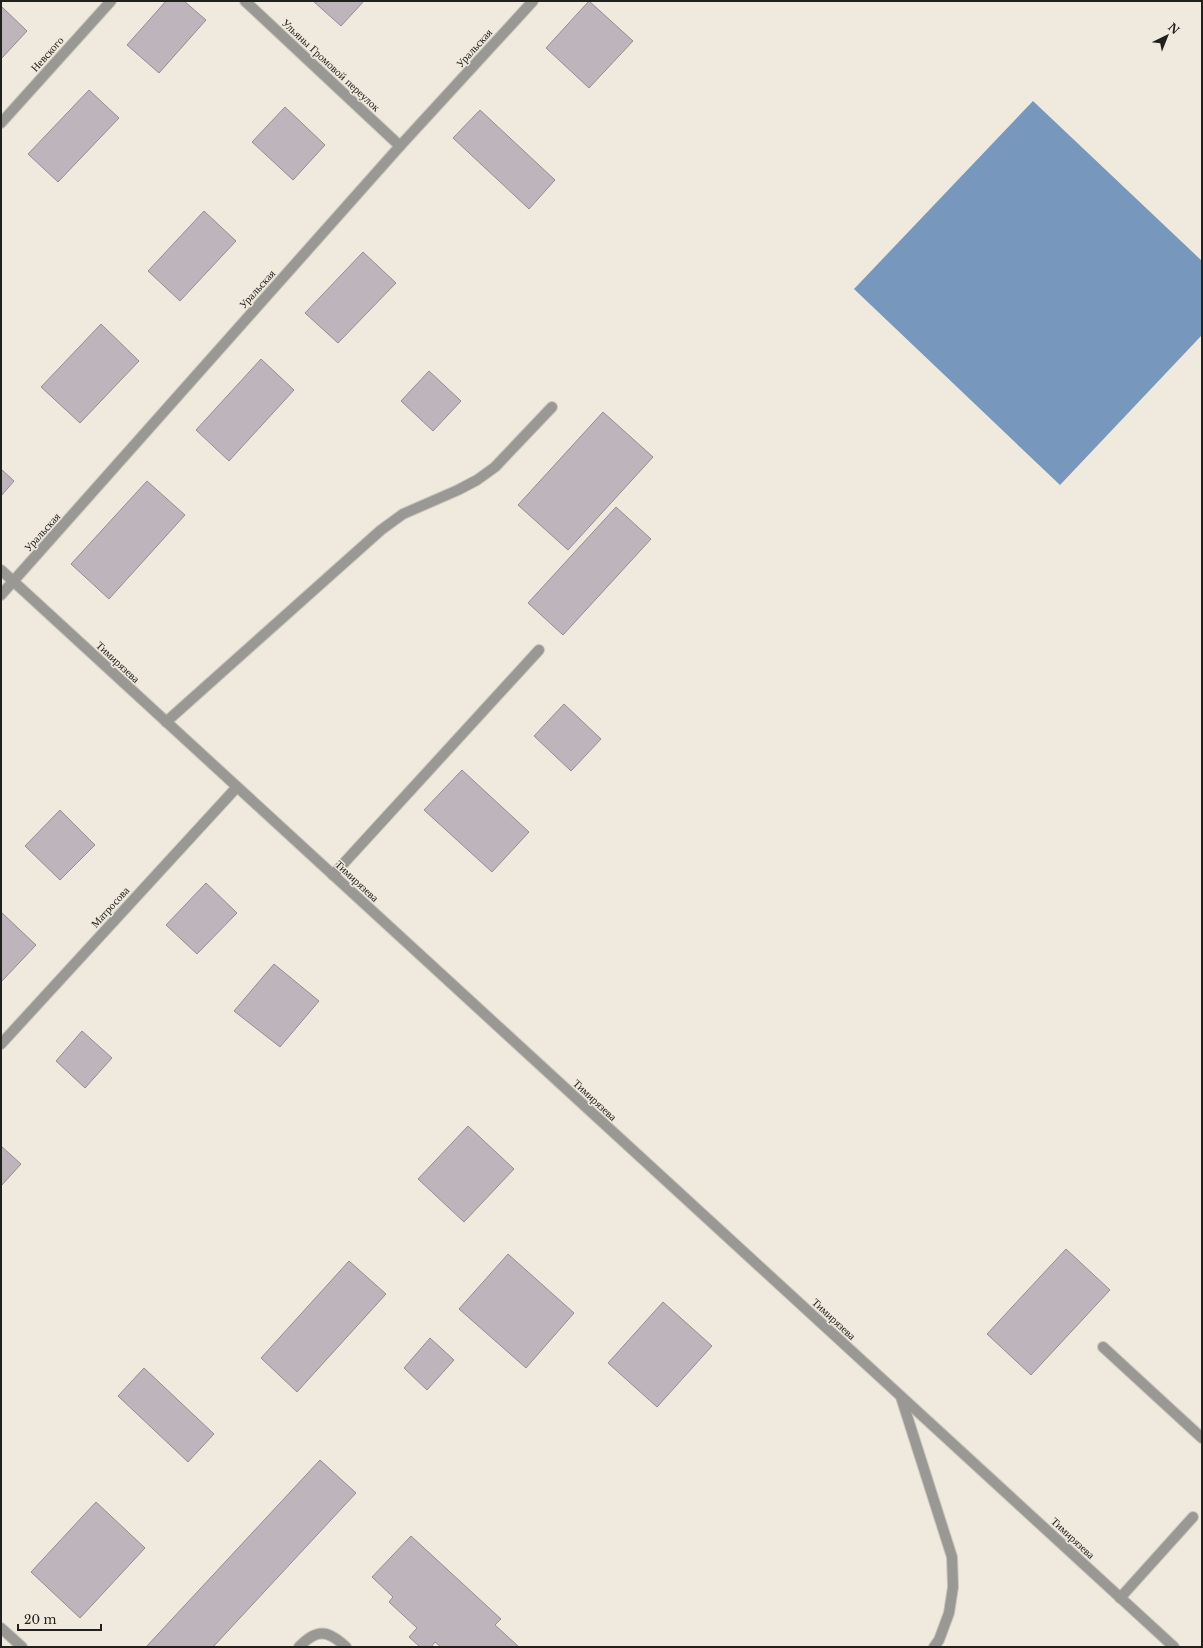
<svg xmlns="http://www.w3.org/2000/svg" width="1203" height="1648" font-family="'Libre Baskerville',serif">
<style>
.water{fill:#7798bc}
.building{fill:#beb5bc;stroke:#968d95}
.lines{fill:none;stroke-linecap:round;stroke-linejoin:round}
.minor-casing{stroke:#cac5bb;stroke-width:12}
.minor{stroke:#9a9894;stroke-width:10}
.labels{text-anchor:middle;stroke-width:3;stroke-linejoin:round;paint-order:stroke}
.street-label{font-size:11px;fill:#22201c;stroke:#efe9de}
</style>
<rect width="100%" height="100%" fill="#efe9de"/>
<path class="water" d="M1033 101 1202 261V335L1060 485 854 289Z"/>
<g class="building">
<path d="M166 1H184L206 20 159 73 127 45Z"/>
<path d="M313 1H364L341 26Z"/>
<path d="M589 1 633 41 589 88 546 48Z"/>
<path d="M1 6 27 31 1 59Z"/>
<path d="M89 90 119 118 58 182 28 154Z"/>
<path d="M285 107 325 145 293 180 252 142Z"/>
<path d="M480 110 555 180 529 209 453 138Z"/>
<path d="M204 211 236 241 180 301 148 271Z"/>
<path d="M363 252 396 283 338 343 305 313Z"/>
<path d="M101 324 139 361 80 423 41 387Z"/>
<path d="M261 359 294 390 229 461 196 430Z"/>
<path d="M429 371 461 401 433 431 401 401Z"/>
<path d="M603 412 653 457 568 550 518 505Z"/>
<path d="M1 469 14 481 1 496Z"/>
<path d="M147 481 185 515 109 599 71 564Z"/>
<path d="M616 507 651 539 563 635 528 603Z"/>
<path d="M564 704 601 739 571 771 534 736Z"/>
<path d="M462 770 529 832 492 872 424 810Z"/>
<path d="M60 810 95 845 60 880 25 846Z"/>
<path d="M206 883 237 913 197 954 166 925Z"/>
<path d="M1 912 36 945 2 981 1 980Z"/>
<path d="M274 964 319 1001 280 1047 234 1011Z"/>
<path d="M82 1031 112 1058 85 1088 56 1061Z"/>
<path d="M468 1126 514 1169 464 1222 418 1179Z"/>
<path d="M1 1146 21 1164 1 1186Z"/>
<path d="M1066 1249 1110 1290 1031 1375 987 1334Z"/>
<path d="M508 1254 574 1313 526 1368 459 1309Z"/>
<path d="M349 1261 386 1294 297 1392 261 1358Z"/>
<path d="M663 1302 712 1346 657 1407 608 1363Z"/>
<path d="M430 1338 454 1360 427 1390 404 1368Z"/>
<path d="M144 1368 214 1434 188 1462 118 1396Z"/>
<path d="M320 1460 356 1493 213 1647H146Z"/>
<path d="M96 1502 145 1548 80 1618 31 1572Z"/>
<path d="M411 1536 501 1619 495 1625 519 1647H441L435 1642 431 1647H420L409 1637 417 1628 389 1602 393 1597 372 1577Z"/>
</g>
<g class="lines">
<defs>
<g id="minor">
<path d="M245 1 400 146"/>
<path d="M1 123 111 1"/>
<path d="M1 570 1174 1647"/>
<path d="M1 595 400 146 533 1"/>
<path d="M166 722 381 530 403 514 458 490 477 480 495 467 552 407"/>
<path d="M333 875 539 650"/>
<path d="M1 1044 237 787"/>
<path d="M1103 1347 1202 1438"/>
<path d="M901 1397 952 1557 953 1587 949 1613 939 1640 934 1647"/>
<path d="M1120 1598 1193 1517"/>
<path d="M1 1628 22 1647"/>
<path d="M299 1647C317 1628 328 1630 346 1647"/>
</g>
</defs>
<use href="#minor" class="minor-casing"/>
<use href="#minor" class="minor"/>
</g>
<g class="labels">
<g class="street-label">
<text transform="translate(474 48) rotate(-48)" y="4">Уральская</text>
<text transform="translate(47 54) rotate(-48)" y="4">Невского</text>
<text transform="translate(331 65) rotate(43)" y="4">Ульяны Громовой переулок</text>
<text transform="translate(257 289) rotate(-48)" y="4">Уральская</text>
<text transform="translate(42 532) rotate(-48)" y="4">Уральская</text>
<text transform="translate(118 662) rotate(43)" y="4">Тимирязева</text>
<text transform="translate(357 881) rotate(43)" y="4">Тимирязева</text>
<text transform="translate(110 907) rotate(-48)" y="4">Матросова</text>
<text transform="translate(595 1100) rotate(43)" y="4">Тимирязева</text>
<text transform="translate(834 1319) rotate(43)" y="4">Тимирязева</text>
<text transform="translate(1073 1538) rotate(43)" y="4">Тимирязева</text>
</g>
</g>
<rect width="1203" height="1648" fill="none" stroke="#22201c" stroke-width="4"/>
<g transform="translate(1167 36) rotate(43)" stroke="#efe9de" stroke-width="3" paint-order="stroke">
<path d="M0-3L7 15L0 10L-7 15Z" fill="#22201c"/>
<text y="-6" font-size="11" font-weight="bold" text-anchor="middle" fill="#22201c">N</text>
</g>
<path d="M18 1624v6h83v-6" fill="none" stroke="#22201c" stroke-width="2"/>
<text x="24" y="1624" font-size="12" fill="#22201c" stroke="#efe9de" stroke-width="3" paint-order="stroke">20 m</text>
</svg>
